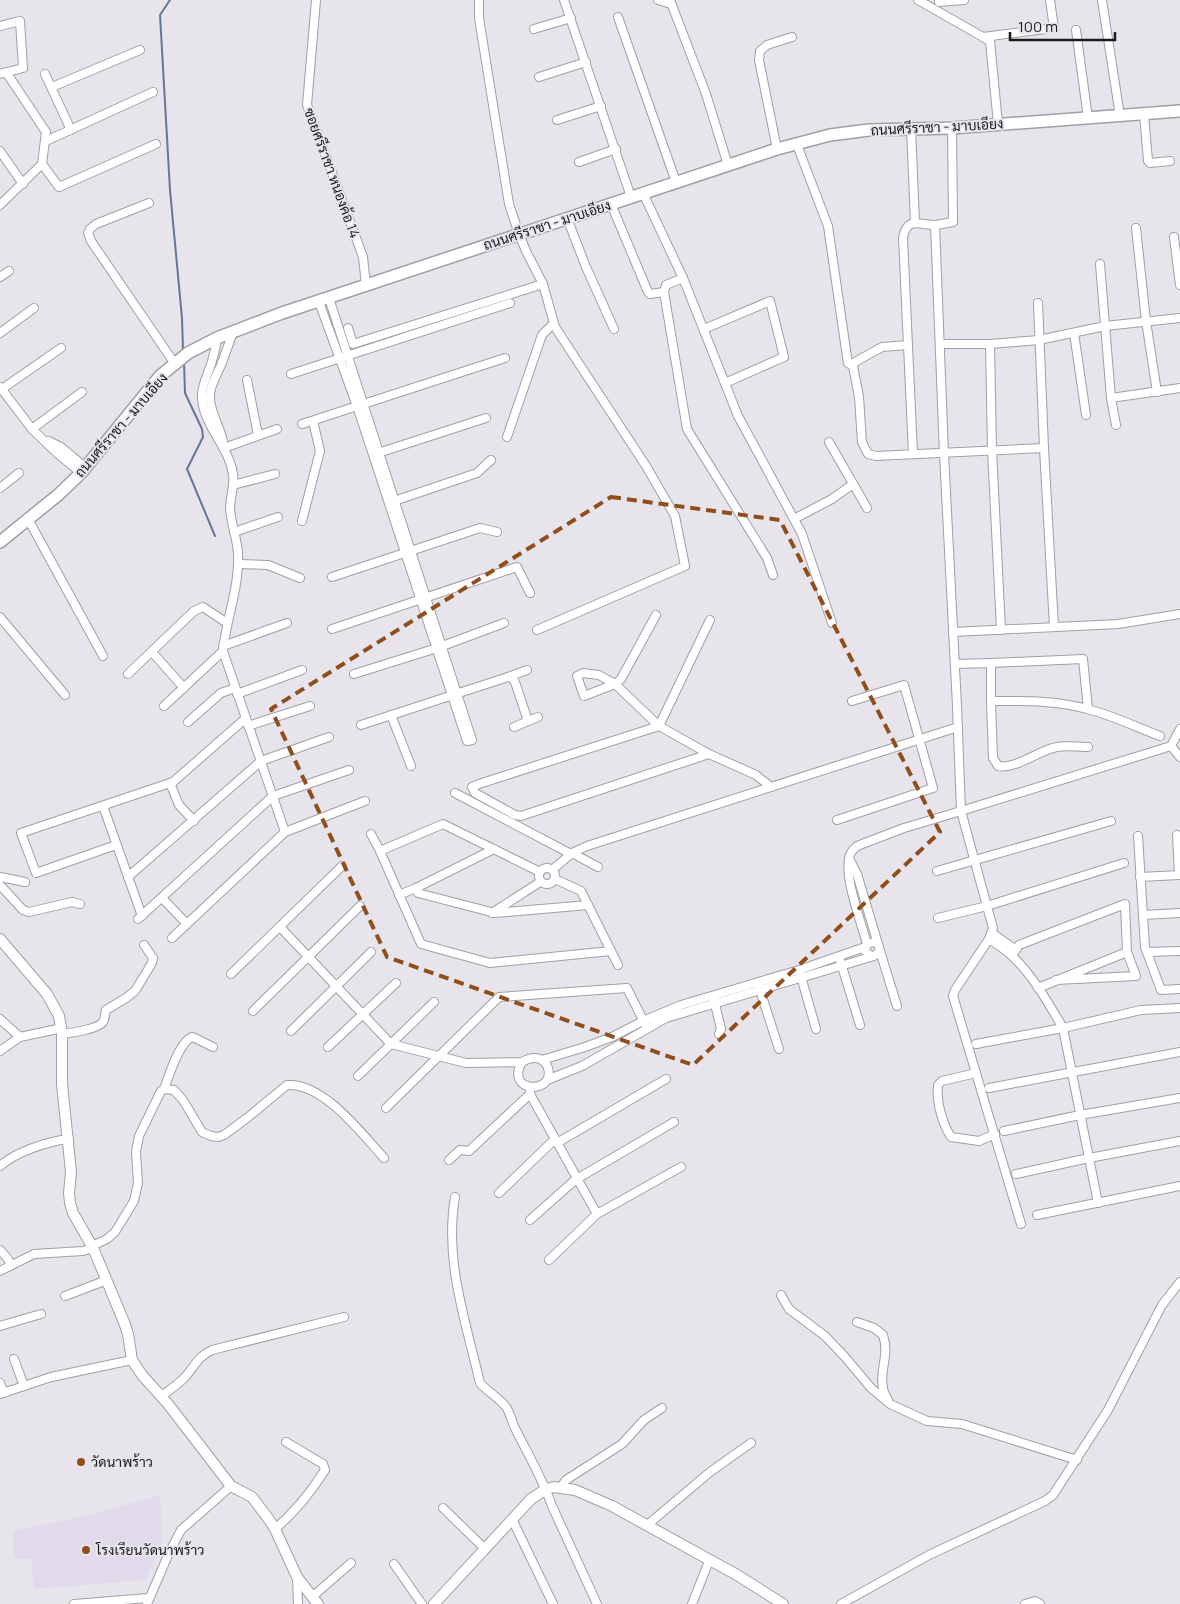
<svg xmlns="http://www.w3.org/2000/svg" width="1180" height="1604" font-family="Manrope,Sarabun,sans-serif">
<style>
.built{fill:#e0daea}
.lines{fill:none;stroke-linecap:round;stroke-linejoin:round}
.stream{stroke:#667694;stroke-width:2}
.minor-casing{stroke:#a29ea6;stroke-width:10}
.tertiary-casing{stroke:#a29ea6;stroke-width:12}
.secondary-casing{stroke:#a29ea6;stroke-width:14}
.minor{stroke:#fff;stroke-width:8}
.tertiary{stroke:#fff;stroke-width:10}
.secondary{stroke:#fff;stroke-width:11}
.marked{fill:none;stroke:#904e1b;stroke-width:4;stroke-dasharray:10 6;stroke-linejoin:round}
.poi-dot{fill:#904e1b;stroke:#e7e4ec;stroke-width:2}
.labels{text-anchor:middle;stroke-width:4;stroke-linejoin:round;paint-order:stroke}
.street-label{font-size:14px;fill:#1c1a1d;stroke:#e7e4ec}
.poi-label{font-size:14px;fill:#1c1a1d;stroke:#e7e4ec;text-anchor:start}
</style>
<rect width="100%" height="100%" fill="#e7e4ec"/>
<path class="built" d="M160 1495 162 1541 146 1580 34 1589 31 1559 14 1558 13 1531 89 1515Z"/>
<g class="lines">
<g class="stream">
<path d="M170 0 160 15 170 190 182 318 183 350"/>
<path d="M184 362 185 393 202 429 203 437 187 469 215 536"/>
</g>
<defs>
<g id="minor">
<path d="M316 0 307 105 363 257 366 285"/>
<path d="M479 0V18L509 204 519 234 526 251 543 284 555 327 646 466 675 516 685 566 537 630"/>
<path d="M564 0 631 197"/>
<path d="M658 0 671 4"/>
<path d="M670 0 706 94 728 165"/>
<path d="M918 0 990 41 998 124"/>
<path d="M1102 0 1120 116"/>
<path d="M939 2 964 0"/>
<path d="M618 17 676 182"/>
<path d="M0 26 20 21 23 68 0 74"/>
<path d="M534 29 571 18"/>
<path d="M1076 30 1088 118"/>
<path d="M983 37 1054 28 1050 0"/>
<path d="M45 74 71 130"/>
<path d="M539 77 586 62"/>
<path d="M52 87 140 50"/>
<path d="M1144 114 1148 161 1150 163 1170 161"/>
<path d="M557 120 601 106"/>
<path d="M911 128 915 223"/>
<path d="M46 141 153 92"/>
<path d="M797 145 828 226 847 357 848 363 853 366 859 397 862 442 868 454 876 456 1044 448"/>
<path d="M777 149 759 60 760 51 767 45 792 37"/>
<path d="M0 151 23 184"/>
<path d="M579 162 616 149"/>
<path d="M42 164 59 187 156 144"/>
<path d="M643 193 683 278 738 416 802 534 832 623"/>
<path d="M149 203 96 224 90 229 88 233 91 241 175 364"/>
<path d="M611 204 648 292 650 294 664 292"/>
<path d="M0 205 42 164 46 132 6 72"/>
<path d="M567 218 586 267 614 329"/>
<path d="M935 225 944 454 957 706 961 811 1171 746 1180 729"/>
<path d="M1136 228 1146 321 1157 392"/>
<path d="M1174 237 1180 285"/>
<path d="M1100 264 1111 398 1180 388"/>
<path d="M0 277 9 271"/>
<path d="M683 278 666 285 664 292 687 429 767 558 773 575"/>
<path d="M319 302 357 406 467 741 472 740 329 298"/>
<path d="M1038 303 1044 448 1054 627"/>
<path d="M348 328 353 344 543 284"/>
<path d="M704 329 770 301 784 357 725 383"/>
<path d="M0 333 34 308"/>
<path d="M1074 333 1086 415"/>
<path d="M217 338C216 346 214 354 212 361 209 373 201 385 202 397 203 426 229 446 233 474 235 486 230 497 230 508 231 524 237 538 238 553 240 586 226 619 223 651L285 832"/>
<path d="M940 344H990L1039 340 1105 326 1180 318"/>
<path d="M990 344 992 450 1001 630"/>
<path d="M853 366 855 362 882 347 908 345"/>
<path d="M291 374 510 303"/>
<path d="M247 380 258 435"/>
<path d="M0 387 32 429 58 454 81 473"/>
<path d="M2 389 61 348"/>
<path d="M1111 398 1116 425"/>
<path d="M302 424 505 358"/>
<path d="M32 429 82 392"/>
<path d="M507 437 542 335 554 323"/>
<path d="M49 441 61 447 85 467"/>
<path d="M829 442 867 508"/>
<path d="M224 446C222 431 214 420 211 405 207 390 215 379 221 365 225 355 229 343 233 332"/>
<path d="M224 448 277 429"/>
<path d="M375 454 486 418"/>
<path d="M913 454 903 238C907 216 919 225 936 225 941 224 947 223 953 222L952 128"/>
<path d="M233 485 275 474"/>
<path d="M0 488 19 473"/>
<path d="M391 502 477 473 491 460"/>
<path d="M28 519 103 656"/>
<path d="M794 519 832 499 853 484"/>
<path d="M302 521 320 451 313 421"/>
<path d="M234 532 278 517"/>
<path d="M238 564 268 565 300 578"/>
<path d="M332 577 480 528 497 532"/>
<path d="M656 615 621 679 615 684 584 696 577 676 583 673 599 675 615 684 659 726 709 754 756 775 771 787"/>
<path d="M0 617 65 695"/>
<path d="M332 629 517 567 530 593"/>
<path d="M953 632 1118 624 1180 614"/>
<path d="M223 646 287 623"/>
<path d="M152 652 184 688"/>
<path d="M991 663 1083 659 1088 709"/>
<path d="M955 664 991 663V701C1023 701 1056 700 1087 709 1112 715 1136 727 1160 736"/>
<path d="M128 674 194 611 203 607 227 623"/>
<path d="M354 674 437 648 504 623"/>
<path d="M508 677 527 670"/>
<path d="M237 694 302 670"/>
<path d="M991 701 993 758 998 766C1015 770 1039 750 1057 747 1066 745 1078 747 1088 747"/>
<path d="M164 706 223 651"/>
<path d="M391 715 411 766"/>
<path d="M188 722 221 693 235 688"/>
<path d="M361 725 508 677 512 678 515 682 528 721"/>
<path d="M248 726 310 706"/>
<path d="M514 727 538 717"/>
<path d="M1171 746 1180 757"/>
<path d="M709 754 521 816 515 815 475 793 472 787 479 784 659 726 710 620"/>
<path d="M170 783 179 805 194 821"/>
<path d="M455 793 571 854"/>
<path d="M103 806 142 916"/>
<path d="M837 820 933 788 904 685 852 701"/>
<path d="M371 834 380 851 443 824 540 872"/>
<path d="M1177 835 1179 875"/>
<path d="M1138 836 1145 947 1161 990 1180 989"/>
<path d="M116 845 36 873 21 833 173 782 246 718"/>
<path d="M380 851 421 944 490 963 611 951"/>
<path d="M572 853 598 867"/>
<path d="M850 860 857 874 878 944"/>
<circle cx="547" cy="876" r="8"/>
<path d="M552 870 572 853 587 846 958 727"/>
<path d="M937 871 1111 821"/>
<path d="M0 877 25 882"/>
<path d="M128 877 261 761 329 737"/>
<path d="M1140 877 1180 875"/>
<path d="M555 879 581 891 618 965"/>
<path d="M0 885 23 910 29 912 72 902 80 904"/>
<path d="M416 888 494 849"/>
<path d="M399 895 416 888 418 893 495 913 588 905"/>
<path d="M162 898 187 924"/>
<path d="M492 913 540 882"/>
<path d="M1143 915 1180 913"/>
<path d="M938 918 987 906 1124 863"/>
<path d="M138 919 273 796 349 770"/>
<path d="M280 927 391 1044 466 1063 522 1062C532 1056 544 1056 548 1068 556 1095 504 1093 522 1062"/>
<path d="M992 933 1016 950"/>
<path d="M172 938 285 832 365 801"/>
<path d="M989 939C997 944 1005 949 1011 955 1032 974 1049 1004 1063 1028L1098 1203"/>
<path d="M867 944C861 921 845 881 849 859 850 852 853 850 857 846L904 828 961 811 993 928 989 939 955 990 953 996 1021 1224"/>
<path d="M880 951 897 1006"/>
<path d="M1147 952 1180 951"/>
<path d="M1012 955 1019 945 1125 904 1127 952"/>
<path d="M840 960 860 1025"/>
<path d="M800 973 816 1029"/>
<path d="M231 974 342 866"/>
<path d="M759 987 779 1049"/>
<path d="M1038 988 1127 952 1136 976 1056 980"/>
<path d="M714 1000 721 1029 719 1034"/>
<path d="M253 1011 360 906"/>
<path d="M0 1019 20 1037"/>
<path d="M291 1031 371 952"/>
<path d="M62 1034C71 1033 98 1029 103 1022 105 1019 105 1013 106 1010L126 998 135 991 152 963 153 958 144 945"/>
<path d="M976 1044 1063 1028 1141 1010 1180 1008"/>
<path d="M328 1047 396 983"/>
<path d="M0 1051 20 1037 62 1028"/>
<path d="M542 1060 585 1047 612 1037 643 1021 681 1005 799 970 865 947"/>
<path d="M976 1073 942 1081 938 1085C936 1101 942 1123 951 1137L979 1141 995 1134"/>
<path d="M358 1076 434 1002"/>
<path d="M547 1080 582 1066 666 1018 874 956 880 951 878 944 874 942 867 944 865 951 871 956"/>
<path d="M530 1087V1094L597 1214"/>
<path d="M989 1088 1180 1052"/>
<path d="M164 1089C169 1076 179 1042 192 1037L195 1038 213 1047"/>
<path d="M386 1108 499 997 627 988 646 1026"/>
<path d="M1004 1131 1080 1115 1180 1098"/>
<path d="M557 1143 666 1079"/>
<path d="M449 1160 460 1150 469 1151 530 1094"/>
<path d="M0 1166C16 1152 48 1141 69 1139"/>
<path d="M1016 1174 1089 1158 1180 1141"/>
<path d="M499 1193 555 1139"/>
<path d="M455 1197C444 1261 466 1322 480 1383 488 1392 499 1398 506 1407 511 1414 512 1424 517 1432 529 1456 543 1480 552 1506L597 1604"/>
<path d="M1037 1215 1180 1186"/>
<path d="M530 1220 575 1180 674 1122"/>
<path d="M92 1246 107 1239 115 1232 134 1201 138 1183 136 1152 139 1136 161 1091 164 1089 174 1090 183 1100 202 1132 211 1136 218 1137 224 1135 247 1118 287 1085C323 1082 362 1134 384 1158"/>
<path d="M0 1250 8 1259 11 1265"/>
<path d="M549 1260 597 1214 681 1167"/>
<path d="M0 1271 34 1254 83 1251 93 1248"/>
<path d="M781 1295 789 1309 825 1336 845 1357 871 1388 890 1404 927 1421 962 1424 1077 1460"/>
<path d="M65 1296 107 1280"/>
<path d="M857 1322 874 1328 883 1335C890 1355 879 1369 883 1388 883 1392 886 1396 888 1400"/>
<path d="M0 1326 41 1314"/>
<path d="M14 1359 24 1386"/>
<path d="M0 1383 4 1393"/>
<path d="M0 1394 51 1377 132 1360"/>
<path d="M161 1396C170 1390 179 1384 186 1376 196 1364 198 1357 212 1350L344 1317"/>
<path d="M561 1487 566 1480 622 1444 644 1420 662 1408"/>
<path d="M443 1508 485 1549"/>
<path d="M512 1519 553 1604"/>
<path d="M646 1526 710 1472 751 1443"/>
<path d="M275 1529C295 1512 311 1492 325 1470L323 1464 286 1442"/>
<path d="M394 1564 422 1604"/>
<path d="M297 1577 298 1604"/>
<path d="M312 1597 351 1563"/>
<path d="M74 1604 148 1598"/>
<path d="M147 1604 169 1553 181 1530 231 1486"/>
<path d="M692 1604 709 1561"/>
<path d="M841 1604 929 1555 1045 1501 1053 1495 1108 1410 1162 1305 1180 1282"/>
<path d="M1025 1604 1035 1601 1040 1604"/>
</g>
<g id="tertiary">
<path d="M0 939 47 994 59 1016 62 1034V1084L71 1172 69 1193 70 1203 73 1213 93 1248 124 1322 128 1334 132 1360 142 1375 168 1404 231 1486 252 1497 270 1521 275 1529 297 1577 318 1604"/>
<path d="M434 1604 531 1499 546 1489 554 1487 575 1490 612 1506 737 1575 783 1604"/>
</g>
<path id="secondary" d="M0 542 58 495 81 473 160 376 188 353 217 338 282 313 777 149 830 135 869 130 952 128 1180 111"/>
</defs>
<use href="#minor" class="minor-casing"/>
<use href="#tertiary" class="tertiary-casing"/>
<use href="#secondary" class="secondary-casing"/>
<use href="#minor" class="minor"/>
<use href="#tertiary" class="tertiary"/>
<use href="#secondary" class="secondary"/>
</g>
<path class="marked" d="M611 497 780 520 940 832 693 1065 387 957 271 709Z"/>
<g class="poi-dot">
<circle cx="81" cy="1462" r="5"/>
<circle cx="86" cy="1550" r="5"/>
</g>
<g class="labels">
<g class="street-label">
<text transform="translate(937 127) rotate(-3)" y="5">ถนนศรีราชา - มาบเอียง</text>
<text transform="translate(332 173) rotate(70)" y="5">ซอยศรีราชา หนองค้อ 14</text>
<text transform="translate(547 225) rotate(-18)" y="5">ถนนศรีราชา - มาบเอียง</text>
<text transform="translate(121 425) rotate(-49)" y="5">ถนนศรีราชา - มาบเอียง</text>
</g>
<g class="poi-label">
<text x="91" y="1467">วัดนาพร้าว</text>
<text x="96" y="1555">โรงเรียนวัดนาพร้าว</text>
</g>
</g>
<path d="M1010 32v8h105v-8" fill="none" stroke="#1c1a1d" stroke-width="2.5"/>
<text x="1018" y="32" font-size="15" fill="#1c1a1d" stroke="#e7e4ec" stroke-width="4" paint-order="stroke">100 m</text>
</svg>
